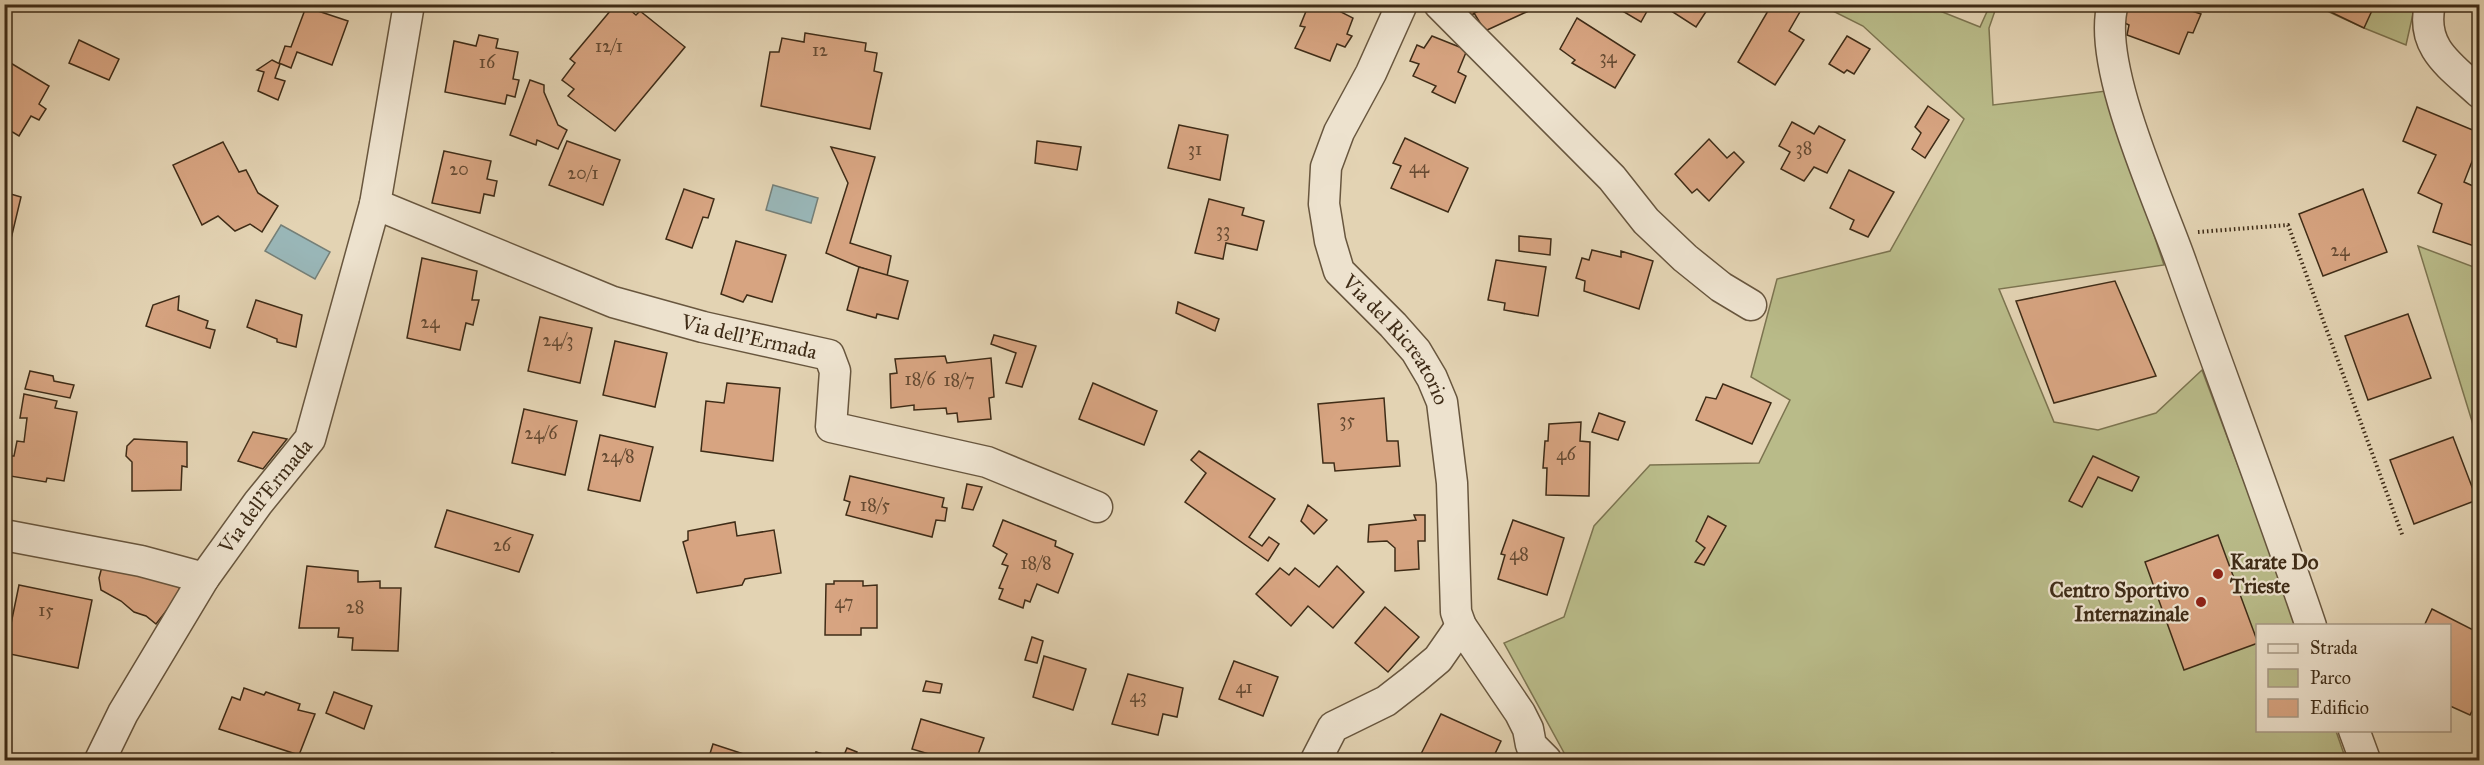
<svg xmlns="http://www.w3.org/2000/svg" width="2484" height="765" font-family="'IM FELL Great Primer',serif">
<style>
.green{fill:#b9bb89;stroke:#7c7450;stroke-width:1.5}
.water{fill:#99b6b7;stroke:#757f77;stroke-width:1.5}
.building{fill:#d7a481;stroke:#3f2c17;stroke-width:1.5}
.lines{fill:none;stroke-linecap:round;stroke-linejoin:round}
.minor-casing{stroke:#68563e;stroke-width:33}
.path{stroke:#3f2c17;stroke-width:4;stroke-dasharray:1.5 3;stroke-linecap:butt}
.minor{stroke:#ede2ce;stroke-width:30}
.poi-dot{fill:#8f2418;stroke:#ede2ce;stroke-width:2}
.labels{text-anchor:middle;stroke-width:4.5;stroke-linejoin:round;paint-order:stroke}
.number-label{font-size:18px;fill:#654a32}
.street-label{font-size:21px;fill:#3f2c17;stroke:#ede2ce}
.poi-label{font-size:21px;font-weight:bold;fill:#3f2c17;stroke:#ede2ce;text-anchor:start}
</style>
<rect width="100%" height="100%" fill="#e3d3b3"/>
<filter id="stains"><feTurbulence type="fractalNoise" baseFrequency=".00333" numOctaves="4"/><feColorMatrix values="0 0 0 0 .2 0 0 0 0 .09 0 0 0 0 .02 0 0 0 .5 -.17"/></filter>
<radialGradient id="worn" r=".72"><stop offset=".6" stop-color="#630" stop-opacity="0"/><stop offset="1" stop-color="#630" stop-opacity=".3"/></radialGradient>
<g class="green">
<path d="M1821 5H1925L1980 27 1990 5H1997L1989 28 1993 105 2106 91 2164 265 1999 289 2054 422 2098 430 2156 413 2202 370 2298 625 2258 626V730L2336 731 2346 760H1568L1504 643 1564 617 1594 526 1650 465 1759 463 1790 400 1751 377 1777 279 1890 251 1964 119 1863 26Z"/>
<path d="M2314 5H2415L2406 45 2364 28Z"/>
<path d="M2418 246 2479 269V444Z"/>
</g>
<g class="water">
<path d="M773 185 818 198 811 223 766 210Z"/>
<path d="M281 225 330 252 315 279 265 251Z"/>
</g>
<g class="building">
<path d="M616 4 620 7 623 4 636 15 640 11 685 47 615 131 568 96 574 89 562 80 575 63 570 59Z"/>
<path d="M1309 4H1340L1337 10 1353 18 1347 34 1352 36 1345 47 1337 44 1330 61 1295 48 1305 27 1300 26Z"/>
<path d="M1454 4H1486L1488 8 1466 17Z"/>
<path d="M1495 4H1534L1535 8 1485 31 1474 13Z"/>
<path d="M1622 4H1651L1641 22 1619 9Z"/>
<path d="M1667 4H1711L1696 27 1665 7Z"/>
<path d="M1772 4H1791L1801 10 1789 31 1804 40 1775 85 1738 62Z"/>
<path d="M2124 4H2195L2192 11 2201 14 2193 33 2188 32 2179 54 2127 35 2129 25 2118 20Z"/>
<path d="M2314 4H2375L2364 28Z"/>
<path d="M306 7 348 21 332 65 297 52 291 68 279 63 285 46 291 47Z"/>
<path d="M1577 18 1635 55 1615 88 1572 63 1575 60 1560 49Z"/>
<path d="M805 33 866 43 865 51 877 53 874 71 882 73 870 129 761 106 770 52H779L782 38 804 42Z"/>
<path d="M479 35 498 39 496 48 518 52 513 79 519 80 515 97 507 95 505 104 445 92 454 41 476 46Z"/>
<path d="M1432 36 1467 50 1458 72 1466 76 1455 103 1432 92 1436 86 1413 76 1419 64 1410 61 1417 45 1424 48Z"/>
<path d="M1847 36 1870 49 1854 74 1847 70 1844 73 1829 64Z"/>
<path d="M79 40 119 59 109 80 69 63Z"/>
<path d="M4 59 49 86 39 104 46 109 39 120 31 116 19 136 4 127Z"/>
<path d="M272 60 280 64 275 78 285 81 278 100 258 91 264 72 257 70Z"/>
<path d="M530 80 544 85V92L558 125 567 130 558 149 537 140 536 145 510 135Z"/>
<path d="M1928 106 1949 120 1925 158 1912 149 1921 133 1915 127Z"/>
<path d="M2417 107 2480 133V141L2464 182 2480 189V248L2433 232 2442 204 2418 193 2436 155 2403 141Z"/>
<path d="M1792 122 1814 134 1819 126 1845 140 1827 173 1814 167 1804 181 1781 169 1790 152 1779 146Z"/>
<path d="M1179 125 1228 135 1220 180 1168 168Z"/>
<path d="M1405 138 1468 168 1448 212 1391 188 1401 166 1393 163Z"/>
<path d="M1709 139 1727 158 1734 152 1744 162 1709 201 1697 189 1692 193 1675 174Z"/>
<path d="M567 141 620 160 603 205 549 185Z"/>
<path d="M1037 141 1081 147 1077 170 1035 163Z"/>
<path d="M223 142 239 172 246 170 258 193 278 206 262 232 250 224 235 231 218 216 202 225 173 165Z"/>
<path d="M831 147 875 157 850 243 891 256 887 276 859 267 826 253 848 183Z"/>
<path d="M444 151 491 161 487 179 497 181 494 196 484 194 480 213 432 203Z"/>
<path d="M1849 170 1894 192 1868 237 1850 229 1854 220 1830 208Z"/>
<path d="M684 189 714 199 708 218 703 217 692 248 666 239Z"/>
<path d="M2363 189 2387 252 2323 276 2299 214Z"/>
<path d="M4 192 21 197 5 264H4Z"/>
<path d="M1209 199 1244 208 1242 215 1264 221 1257 250 1226 243 1223 259 1195 253Z"/>
<path d="M1519 236 1551 239 1550 255 1519 251Z"/>
<path d="M736 241 786 255 772 302 747 295 743 302 721 294Z"/>
<path d="M1592 250 1621 257V251L1653 261 1639 309 1584 291 1585 281 1576 278 1582 258 1589 260Z"/>
<path d="M422 258 477 271 472 300H479L473 325 466 323 460 350 407 338Z"/>
<path d="M1496 260 1546 267 1538 316 1504 310 1505 303 1488 300Z"/>
<path d="M859 267 908 281 898 319 877 314 876 318 847 310Z"/>
<path d="M2115 281 2156 376 2054 403 2016 301Z"/>
<path d="M179 296 178 310 208 321 206 328 215 330 210 348 146 326 153 305Z"/>
<path d="M256 300 302 315 296 347 277 342V339L247 327Z"/>
<path d="M1178 302 1219 319 1215 331 1176 313Z"/>
<path d="M2408 314 2431 378 2368 400 2345 336Z"/>
<path d="M540 317 592 328 580 383 528 371Z"/>
<path d="M994 335 1036 346 1022 387 1006 383 1016 353 991 344Z"/>
<path d="M615 341 667 353 655 407 603 395Z"/>
<path d="M945 356 947 363 991 358 994 397 989 398 991 419 958 422 957 413 947 414 946 408 914 410V405L891 408 890 374 897 373 895 359Z"/>
<path d="M30 371 53 376 54 381 74 385 70 398 25 389Z"/>
<path d="M727 383 780 388 773 461 701 451 706 401 724 403Z"/>
<path d="M1093 383 1157 411 1144 445 1079 419Z"/>
<path d="M1723 384 1771 403 1752 444 1696 420 1706 397 1716 399Z"/>
<path d="M24 394 57 401 55 408 77 412 64 481 47 478 46 482 4 475 7 456H14L17 441 24 442 27 418H20Z"/>
<path d="M1384 398 1387 441H1398L1400 466 1335 471 1334 463H1323L1318 404Z"/>
<path d="M524 409 577 421 565 475 512 463Z"/>
<path d="M1599 413 1625 422 1618 440 1592 432Z"/>
<path d="M1581 422 1580 441 1590 442 1589 496 1546 495 1547 468H1543L1545 441H1548L1549 424Z"/>
<path d="M253 432 287 439 263 469 238 461Z"/>
<path d="M600 435 653 447 640 501 588 490Z"/>
<path d="M2453 437 2477 500 2414 524 2390 460Z"/>
<path d="M134 439 187 442V467L182 466 181 490 132 491V462L126 456 127 446Z"/>
<path d="M1199 451 1275 499 1249 537 1262 546 1269 537 1279 544 1268 561 1185 502 1206 473 1191 460Z"/>
<path d="M2093 456 2139 477 2132 491 2098 477 2082 507 2069 501Z"/>
<path d="M850 476 944 498 942 507 947 508 945 521 936 520 932 537 846 515 850 502 844 500Z"/>
<path d="M967 484 982 487 973 510 962 508Z"/>
<path d="M1308 505 1327 520 1314 534 1301 521Z"/>
<path d="M447 510 533 535 519 572 435 547Z"/>
<path d="M1414 515H1425V541H1418L1419 569 1395 571V548L1387 541 1368 542 1369 525 1416 520Z"/>
<path d="M1708 516 1726 526 1704 565 1695 562 1705 548 1696 541Z"/>
<path d="M1003 520 1056 541 1055 546 1073 554 1058 593 1037 584 1030 602 1025 600 1023 608 999 599 1003 589 999 588 1008 566 1002 564 1007 554 993 546Z"/>
<path d="M1513 520 1564 538 1547 595 1498 579 1505 555 1501 554Z"/>
<path d="M735 522 737 536 774 530 781 573 745 579 742 585 697 593 683 542 688 540V531Z"/>
<path d="M2218 535 2258 643 2184 670 2145 562Z"/>
<path d="M103 563 175 579 181 592 156 624 146 616 134 612 121 601 101 590 99 578Z"/>
<path d="M307 566 358 571V582L380 581V588H401L398 651 352 650 353 638 338 637 339 628H299Z"/>
<path d="M1337 566 1364 592 1333 628 1308 606 1291 626 1256 594 1280 568 1289 575 1295 568 1319 587Z"/>
<path d="M834 581H863V586L877 585V628H861V635H825L826 584H834Z"/>
<path d="M19 585 92 600 78 668 5 653Z"/>
<path d="M1385 607 1419 637 1388 672 1355 643Z"/>
<path d="M2432 609 2475 631 2480 629V695L2470 715 2450 706V626H2424Z"/>
<path d="M1032 637 1043 641 1037 663 1025 660Z"/>
<path d="M1044 656 1086 669 1073 710 1033 697Z"/>
<path d="M1234 661 1278 677 1263 716 1219 699Z"/>
<path d="M1128 674 1183 688 1177 717 1163 714 1158 735 1112 724Z"/>
<path d="M926 681 942 684 940 693 923 691Z"/>
<path d="M244 688 264 695 266 692 300 704 298 710 315 714 299 755 219 729 232 697 240 700Z"/>
<path d="M334 692 372 706 364 729 326 713Z"/>
<path d="M1441 714 1501 741 1492 760H1418Z"/>
<path d="M921 719 984 738 976 760H949L912 749Z"/>
<path d="M713 744 759 759V760H708Z"/>
<path d="M847 748 857 752 854 760H813L816 752 842 760Z"/>
<path d="M552 753 565 756 564 760H551Z"/>
<path d="M1356 754 1372 760H1353Z"/>
</g>
<g class="lines">
<defs>
<g id="minor">
<path id="s1" d="M1402 4 1371 73 1339 132 1326 167 1324 204 1330 241 1339 271 1393 325 1416 351 1432 378 1442 402 1452 483 1456 612 1461 626 1520 713 1528 729 1531 745 1546 760"/>
<path d="M1439 4 1612 178 1646 221 1685 258 1721 287 1751 305"/>
<path d="M2113 4C2095 64 2161 204 2182 265 2225 386 2270 505 2311 626"/>
<path d="M2430 4C2420 48 2451 66 2480 93"/>
<path id="s2" d="M375 204 613 302 703 327 829 355 835 371 831 427 987 462 1097 507"/>
<path d="M4 535 141 561 204 578"/>
<path d="M2354 730 2365 760"/>
<path id="s3" d="M100 760 123 713 204 578 258 503 310 439 375 204 409 4"/>
<path d="M1316 760 1333 727 1386 701 1413 680 1438 659 1461 626"/>
</g>
</defs>
<use href="#minor" class="minor-casing"/>
<path class="path" d="M2198 232 2288 225 2403 537"/>
<use href="#minor" class="minor"/>
</g>
<g class="poi-dot">
<circle cx="2218" cy="574" r="6"/>
<circle cx="2201" cy="602" r="6"/>
</g>
<g class="labels">
<g class="number-label">
<text x="609" y="52">12/1</text>
<text x="820" y="56">12</text>
<text x="1608" y="63">34</text>
<text x="487" y="68">16</text>
<text x="1804" y="154">38</text>
<text x="1195" y="155">31</text>
<text x="1419" y="173">44</text>
<text x="459" y="175">20</text>
<text x="583" y="179">20/1</text>
<text x="1223" y="236">33</text>
<text x="2340" y="256">24</text>
<text x="430" y="328">24</text>
<text x="558" y="346">24/3</text>
<text x="920" y="385">18/6</text>
<text x="959" y="386">18/7</text>
<text x="1347" y="426">35</text>
<text x="541" y="439">24/6</text>
<text x="1566" y="460">46</text>
<text x="618" y="462">24/8</text>
<text x="875" y="511">18/5</text>
<text x="502" y="551">26</text>
<text x="1519" y="560">48</text>
<text x="1036" y="569">18/8</text>
<text x="844" y="608">47</text>
<text x="355" y="613">28</text>
<text x="46" y="616">15</text>
<text x="1244" y="693">41</text>
<text x="1138" y="702">43</text>
</g>
<g class="street-label">
<text dy="7" stroke="none"><textPath href="#s2" startOffset="398">Via dell'Ermada</textPath></text>
<text dy="7" stroke="none"><textPath href="#s1" startOffset="376">Via del Ricreatorio</textPath></text>
<text dy="7" stroke="none"><textPath href="#s3" startOffset="312">Via dell'Ermada</textPath></text>
</g>
<g class="poi-label">
<text x="2230" y="569">Karate Do<tspan x="2230" dy="24">Trieste</tspan></text>
<text x="2189" y="597" text-anchor="end">Centro Sportivo<tspan x="2189" dy="24">Internazinale</tspan></text>
</g>
</g>
<rect width="2484" height="765" fill="none" stroke="#e3d3b3" stroke-width="24"/>
<rect x="6" y="6" width="2472" height="753" fill="none" stroke="#3f2c17" stroke-width="3"/>
<rect x="12" y="12" width="2460" height="741" fill="none" stroke="#3f2c17" stroke-width="1.5"/>
<rect x="2256" y="624" width="195" height="108" fill="#ede2ce" stroke="#a79985" stroke-width="1.5"/>
<rect x="2268" y="644" width="30" height="9" fill="#ede2ce" stroke="#a79985" stroke-width="1.5"/>
<text x="2310" y="654" font-size="18" fill="#3f2c17">Strada</text>
<rect x="2268" y="669" width="30" height="18" fill="#b9bb89" stroke="#a79985" stroke-width="1.5"/>
<text x="2310" y="684" font-size="18" fill="#3f2c17">Parco</text>
<rect x="2268" y="699" width="30" height="18" fill="#d7a481" stroke="#a79985" stroke-width="1.5"/>
<text x="2310" y="714" font-size="18" fill="#3f2c17">Edificio</text>
<rect width="100%" height="100%" filter="url(#stains)"/>
<rect width="100%" height="100%" fill="url(#worn)"/>
</svg>
